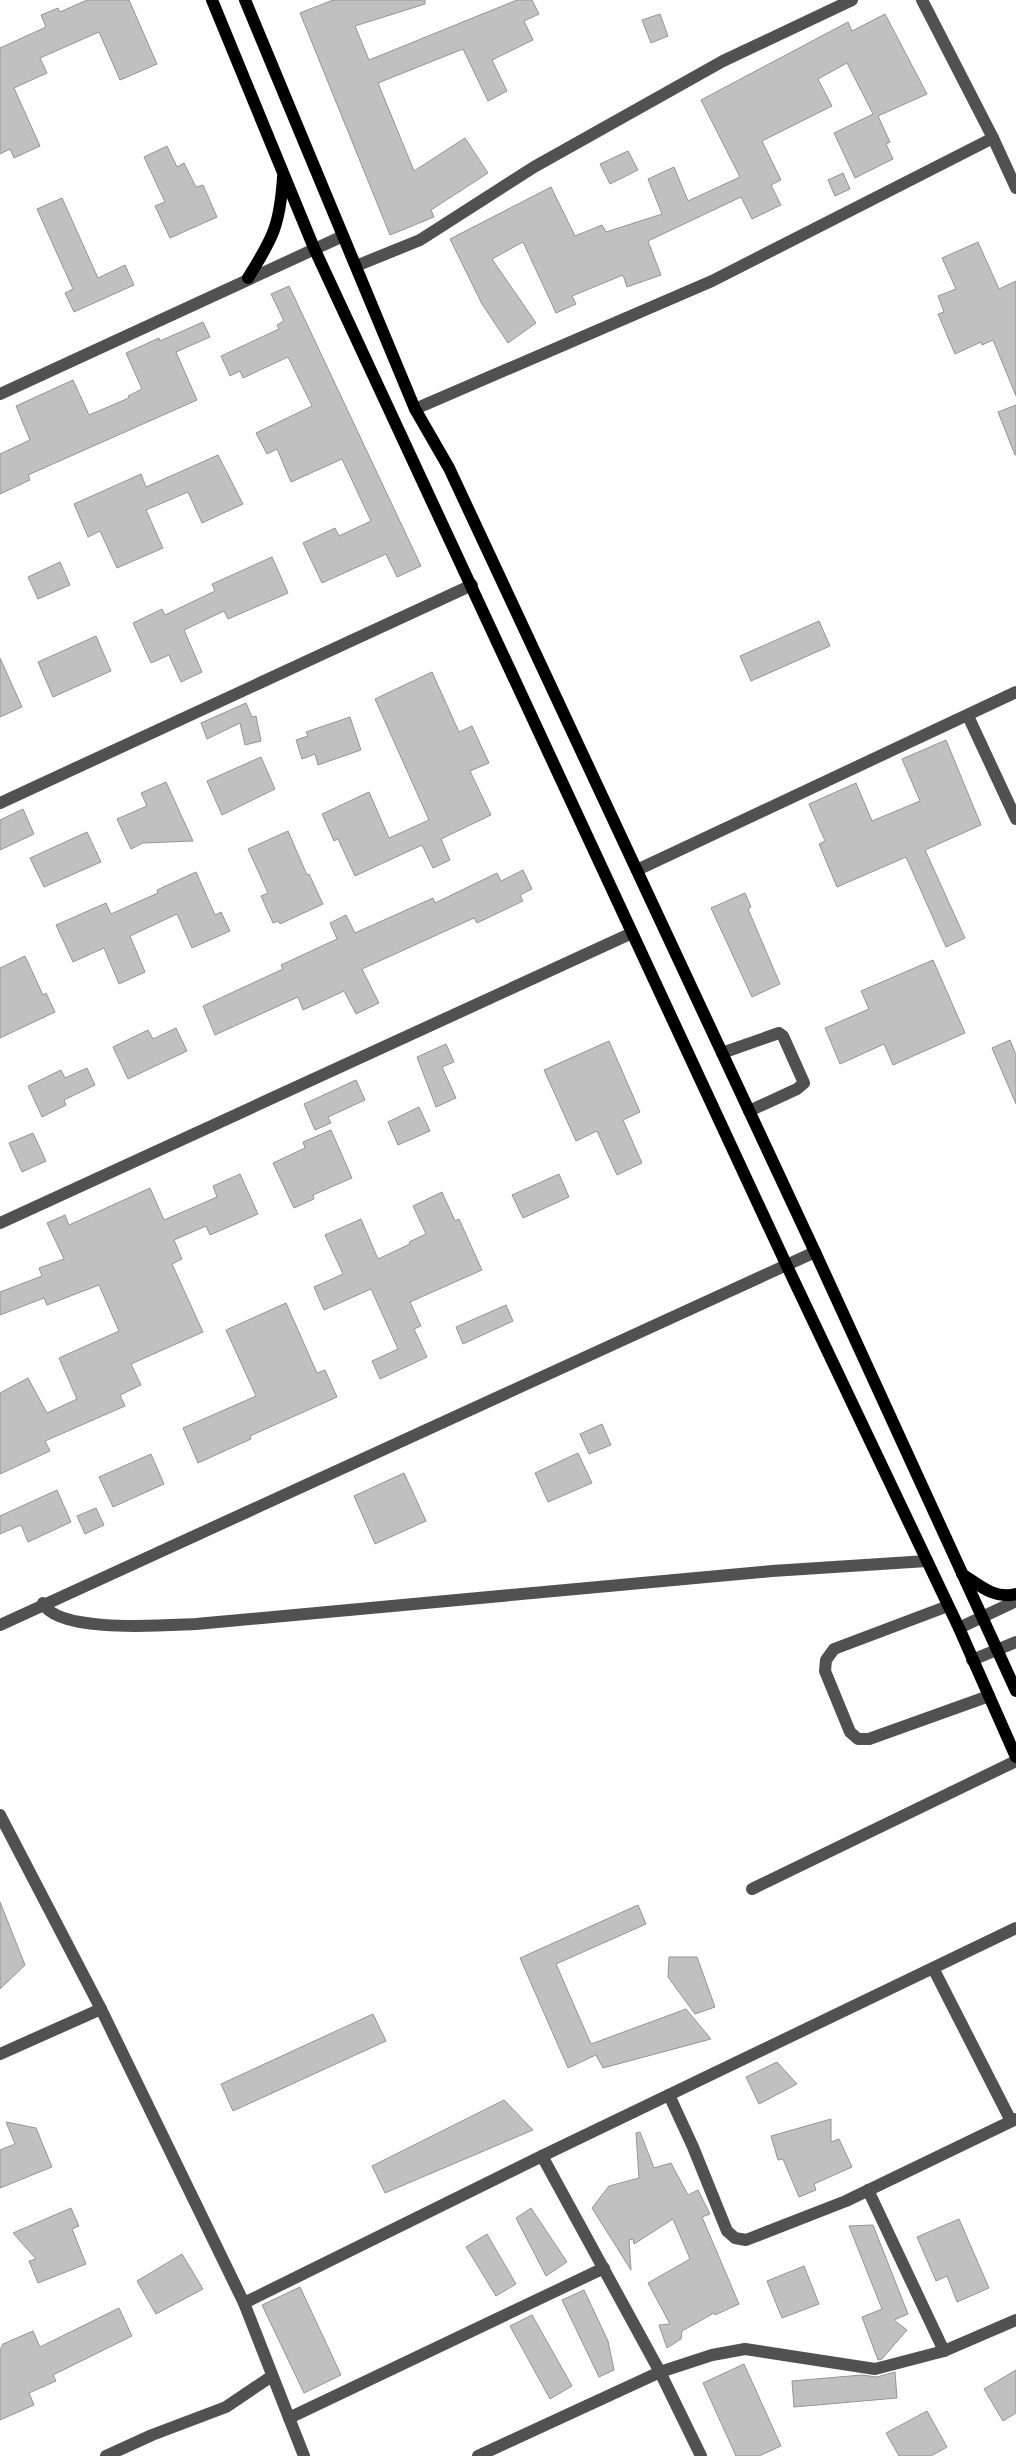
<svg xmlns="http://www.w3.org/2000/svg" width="1016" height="2456" font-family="'Nunito Sans',sans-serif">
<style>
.building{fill:#c0c0c0;stroke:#959595}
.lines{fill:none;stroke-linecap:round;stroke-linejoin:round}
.minor{stroke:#515151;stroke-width:12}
.major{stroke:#000;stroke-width:12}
</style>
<rect width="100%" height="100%" fill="#fff"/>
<g class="building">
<path d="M87 0H129L157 64 120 80 99 32 40 58 47 73 14 88 40 146 14 158 10 149 0 154V48L46 27 41 15 58 8 60 12Z"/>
<path d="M333 0H425V4L355 26 369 60 517 0H532L539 14 524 21 533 40 492 60 507 91 488 101 463 49 378 83 414 171 465 138 488 173 431 210 434 217 390 235 300 13Z"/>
<path d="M660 14 668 36 651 43 642 20Z"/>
<path d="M885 14 927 94 878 116 890 142 886 144 893 159 855 178 834 133 873 114 847 63 818 79 832 106 762 141 781 180 771 185 781 205 752 219 741 197 648 241 661 275 627 287 623 275 572 296 576 304 556 313 523 242 492 259 536 323 508 343 482 304 450 239 551 187 575 236 602 225 606 232 662 214 648 179 674 167 688 201 740 177 701 100 848 22 852 31Z"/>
<path d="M167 146 177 167 184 163 196 187 203 185 217 217 170 238 155 206 165 202 144 157Z"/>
<path d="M628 151 638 170 610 184 600 164Z"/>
<path d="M843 173 850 189 835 196 828 180Z"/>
<path d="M62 198 98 278 125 265 134 285 74 312 65 293 73 289 37 209Z"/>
<path d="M978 242 999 289 1016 281V396L993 340 982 345 981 342 955 354 938 314 944 312 938 296 956 289 942 258Z"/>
<path d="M289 286 421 566 397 577 386 554 322 583 303 543 335 528 339 536 371 521 342 459 291 482 277 449 267 454 256 433 312 406 288 357 243 378 240 371 230 376 221 356 279 329 277 325 284 321 271 294Z"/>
<path d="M203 322 210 337 176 352 197 400 28 475 30 480 0 494V454L30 440 16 406 73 380 89 415 129 398 128 396 142 389 126 353 159 338 160 341Z"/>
<path d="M1016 405V455H1015L998 412Z"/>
<path d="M218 455 243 504 202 523 188 492 146 510 163 548 117 568 100 531 88 537 74 504 141 474 146 487Z"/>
<path d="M272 557 288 593 228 619 224 611 184 630 202 672 181 682 169 655 151 663 133 623 162 609 165 615 215 591 212 584Z"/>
<path d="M60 562 70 585 38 599 28 577Z"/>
<path d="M819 621 830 646 751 681 740 656Z"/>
<path d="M96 636 111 671 53 697 38 662Z"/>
<path d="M0 658 22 707 0 717Z"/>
<path d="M432 672 459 732 472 726 489 763 470 771 491 815 441 839 450 860 433 868 422 845 355 876 338 839 334 841 322 814 369 792 389 838 429 820 375 699Z"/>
<path d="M246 703 252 717 256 716 261 741 245 745 240 723 207 739 201 723Z"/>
<path d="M350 717 361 750 318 765 315 754 302 759 296 740 308 736 306 732Z"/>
<path d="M946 740 981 825 925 850 965 938 946 947 906 857 837 887 819 844 825 841 809 804 856 783 872 821 920 801 902 759Z"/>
<path d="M261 757 275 789 222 815 207 781Z"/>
<path d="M166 782 193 841 143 843 131 849 117 819 147 806 141 793Z"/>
<path d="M23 809 34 834 0 850V820Z"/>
<path d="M288 831 307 875 309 874 323 904 280 924 278 921 273 923 261 896 268 893 248 849Z"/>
<path d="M87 832 101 862 44 887 30 858Z"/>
<path d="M523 870 532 889 520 895 523 901 477 923 474 918 362 969 379 1003 356 1014 344 991 303 1010 298 997 215 1035 203 1006 283 969 281 965 337 939 330 923 346 915 355 933 433 898 435 903 497 873 501 881Z"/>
<path d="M196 872 215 915 221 912 230 931 192 948 177 914 130 936 145 972 119 984 104 948 73 962 56 925 106 903 111 914 158 893 157 890Z"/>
<path d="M745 893 751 907 748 909 780 984 752 997 711 908Z"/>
<path d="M25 956 43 995 46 993 55 1012 0 1038V968Z"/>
<path d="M933 960 965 1033 893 1065 884 1044 840 1064 825 1028 869 1009 861 991Z"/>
<path d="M176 1028 187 1051 128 1079 113 1047 148 1030 153 1039Z"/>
<path d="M1010 1040 1016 1055V1104L992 1048Z"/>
<path d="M609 1041 640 1112 623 1120 642 1163 617 1175 597 1131 576 1141 544 1070Z"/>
<path d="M446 1044 454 1062 442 1067 456 1098 436 1107 417 1057Z"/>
<path d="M87 1068 95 1085 64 1100 66 1105 42 1117 28 1086 61 1070 65 1078Z"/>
<path d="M356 1080 365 1100 328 1117 331 1123 315 1130 304 1104Z"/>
<path d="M419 1107 430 1131 398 1145 388 1122Z"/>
<path d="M331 1130 352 1178 313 1195 314 1199 294 1208 273 1163 305 1148 303 1142Z"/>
<path d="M33 1133 46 1161 22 1172 9 1143Z"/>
<path d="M240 1174 258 1214 210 1235 206 1226 174 1240 182 1259 172 1264 203 1332 131 1364 141 1385 120 1395 125 1406 45 1441 50 1451 0 1474V1393L28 1378 47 1413 77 1399 59 1358 119 1331 99 1285 47 1305 44 1298 0 1315V1292L42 1276 39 1268 64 1259 47 1223 65 1215 69 1225 150 1188 164 1220 217 1197 213 1186Z"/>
<path d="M559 1174 569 1197 523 1218 512 1195Z"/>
<path d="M442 1192 455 1221 459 1219 482 1270 410 1302 421 1326 414 1329 427 1357 380 1379 372 1361 398 1349 371 1289 324 1310 314 1287 343 1274 325 1235 361 1219 378 1259 410 1244 409 1242 426 1234 413 1206Z"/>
<path d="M286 1303 317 1373 325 1370 337 1397 250 1436 251 1439 198 1463 183 1428 256 1396 226 1330Z"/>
<path d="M506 1305 513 1321 463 1344 456 1327Z"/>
<path d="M602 1424 611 1445 589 1454 580 1434Z"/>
<path d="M578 1453 592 1483 548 1502 535 1473Z"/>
<path d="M151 1454 164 1484 113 1507 99 1477Z"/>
<path d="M404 1473 426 1521 375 1544 354 1496Z"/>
<path d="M57 1490 71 1522 28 1542 21 1525 0 1534V1516Z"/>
<path d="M96 1508 104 1525 85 1534 77 1516Z"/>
<path d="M0 1902 25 1965 0 1989Z"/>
<path d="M638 1905 646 1924 556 1964 591 2044 686 2009 711 2039 603 2068 596 2055 568 2068 520 1958Z"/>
<path d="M669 1957H697L715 2007 695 2014 668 1977Z"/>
<path d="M373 2014 386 2041 233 2111 221 2084Z"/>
<path d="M777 2062 797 2084 759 2104 746 2077Z"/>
<path d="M504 2100 533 2130 385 2193 372 2166Z"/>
<path d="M831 2119V2142L839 2139 852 2167 814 2184 816 2190 799 2197 783 2159 778 2160 771 2136Z"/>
<path d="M6 2122 36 2128 52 2167 0 2188V2150L15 2144Z"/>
<path d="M640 2132 654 2168 671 2163 688 2195 698 2190 710 2214 702 2217 739 2304 715 2315 714 2313 682 2331 681 2339 667 2348 659 2325 670 2324 648 2283 690 2259 673 2219 634 2244 633 2239 629 2240 631 2270 592 2208 609 2186 639 2178 636 2133Z"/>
<path d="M71 2208 79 2226 72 2229 86 2264 38 2283 29 2261 36 2259 13 2233Z"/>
<path d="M531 2208 567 2262 546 2276 516 2218Z"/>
<path d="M959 2219 989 2288 957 2302 947 2276 936 2281 917 2237Z"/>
<path d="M873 2225 908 2314 894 2320 907 2330 882 2359 878 2360 862 2317 882 2309 849 2226Z"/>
<path d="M487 2234 516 2284 496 2296 466 2247Z"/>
<path d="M182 2254 203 2289 156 2314 137 2281Z"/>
<path d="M804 2266 819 2304 782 2318 767 2281Z"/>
<path d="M300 2287 341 2375 304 2393 262 2305Z"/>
<path d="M584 2290 608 2341 614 2370 599 2377 562 2300Z"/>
<path d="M119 2308 132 2336 53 2375 56 2381 29 2393 34 2405 0 2420V2350L3 2344 33 2331 40 2347Z"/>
<path d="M532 2315 572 2386 550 2399 510 2326Z"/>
<path d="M744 2364 781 2446 759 2456H736L703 2383Z"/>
<path d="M1016 2370V2413L1003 2421 984 2389Z"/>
<path d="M895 2372 897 2398 794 2407 792 2381 862 2375 877 2377Z"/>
<path d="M927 2411 947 2447 931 2456H899L886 2433Z"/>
</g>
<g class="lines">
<g class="minor">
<path d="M922 0 993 138 1016 188"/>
<path d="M356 266 420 240 534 167 723 61 852 0"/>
<path d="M0 394 343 236"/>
<path d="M415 409 712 281 993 138"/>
<path d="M968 716 1016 819"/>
<path d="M0 803 472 585"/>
<path d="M637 870 1016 692"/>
<path d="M722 1053 779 1033 783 1036 804 1083 797 1089 749 1111"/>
<path d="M0 1223 632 933"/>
<path d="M43 1603C57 1634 166 1625 196 1624L772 1571 927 1561"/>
<path d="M948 1606 834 1649 826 1660 825 1671 850 1732 858 1739H869L989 1696"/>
<path d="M0 1625 815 1252"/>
<path d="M959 1628 1016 1601"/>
<path d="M972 1660 1016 1642"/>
<path d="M0 1815 101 2009 244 2303 304 2456"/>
<path d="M752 1889 1016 1761"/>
<path d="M933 1968 1011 2121"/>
<path d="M0 2054 101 2009"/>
<path d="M669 2095 693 2147 727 2231 735 2238 746 2240 846 2201 1016 2119"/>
<path d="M542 2156 660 2372 701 2456"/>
<path d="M868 2190 944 2351"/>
<path d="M244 2303 542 2156 1016 1928"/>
<path d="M289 2418 604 2268"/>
<path d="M106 2456 152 2435 226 2407 272 2376"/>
<path d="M478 2456 660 2372 712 2355 745 2349 875 2369 944 2351 1016 2320"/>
</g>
<g class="major">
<path d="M212 0 314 248 786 1264 959 1628 1016 1757"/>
<path d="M245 0 415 409 449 468 815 1252 1016 1691"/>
<path d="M248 278C273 238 280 225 283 177"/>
<path d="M962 1574C979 1585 995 1600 1016 1594"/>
</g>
</g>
</svg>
